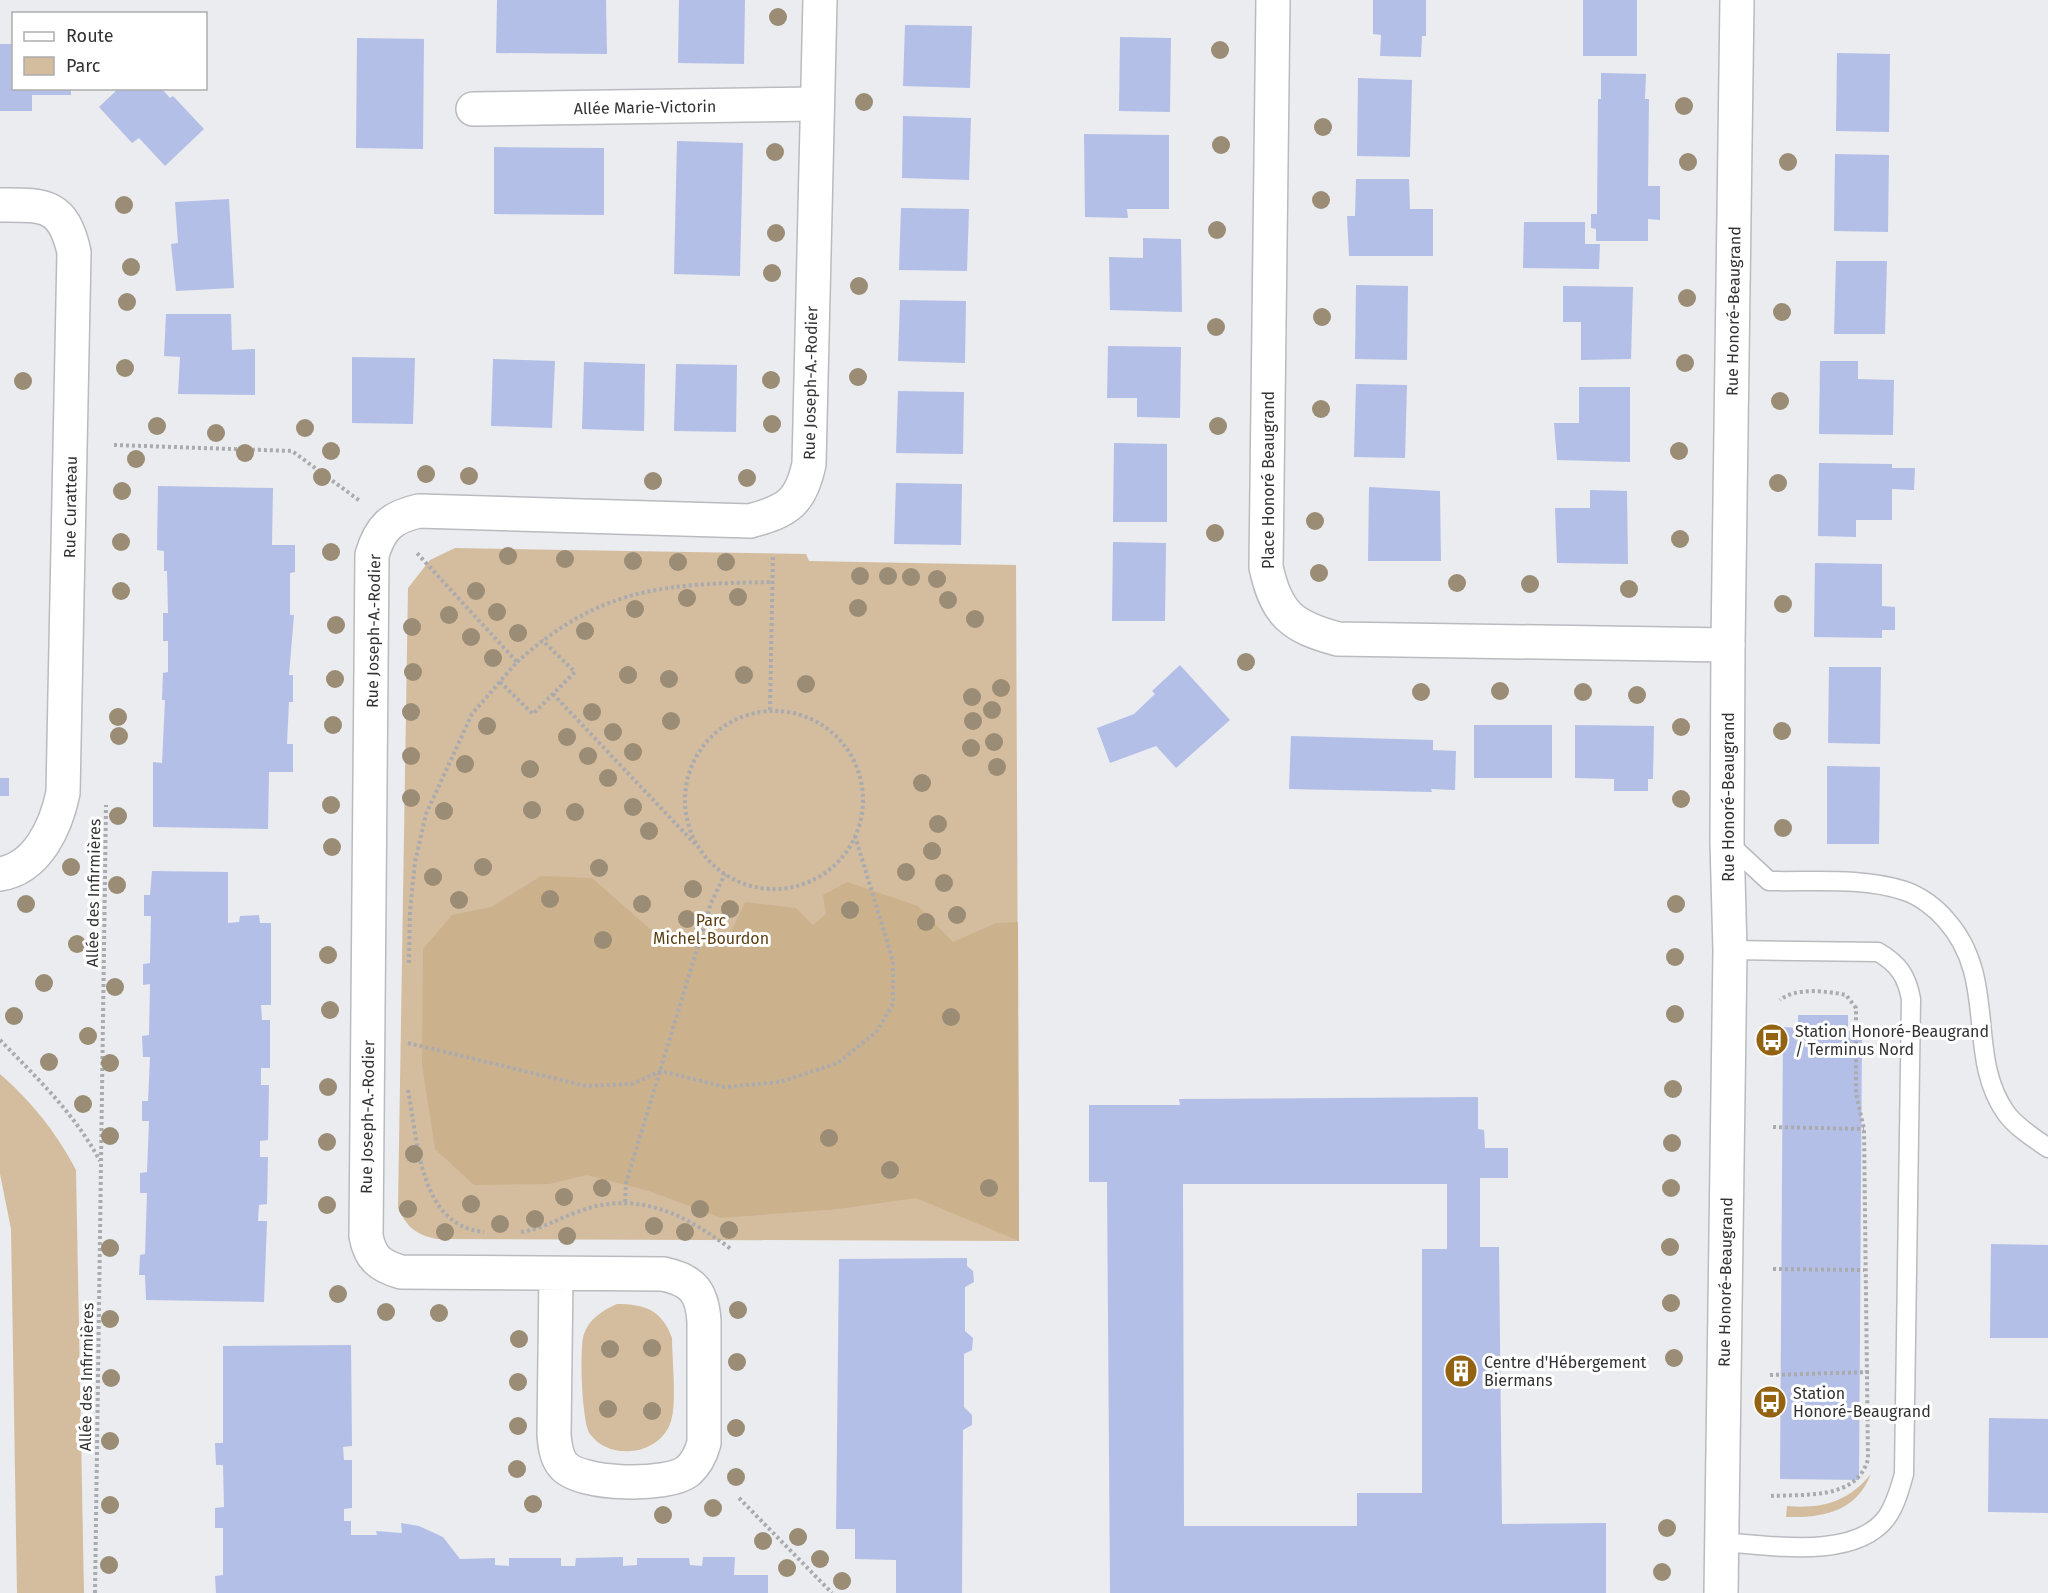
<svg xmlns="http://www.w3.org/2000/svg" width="2048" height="1593" font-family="'Fira Sans',sans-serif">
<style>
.green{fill:#d4bc9e}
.forest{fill:#ccb18d}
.building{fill:#b4bfe7;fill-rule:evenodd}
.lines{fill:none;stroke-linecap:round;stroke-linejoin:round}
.service-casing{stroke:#babbbf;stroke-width:21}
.minor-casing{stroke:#babbbf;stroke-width:36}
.tertiary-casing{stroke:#babbbf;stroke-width:36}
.path{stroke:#aaabae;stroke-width:4;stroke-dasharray:3 3;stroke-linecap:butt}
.service{stroke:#fff;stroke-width:18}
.minor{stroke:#fff;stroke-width:33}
.tertiary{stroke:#fff;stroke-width:33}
.tree{fill:#9b8c75}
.labels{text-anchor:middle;stroke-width:6;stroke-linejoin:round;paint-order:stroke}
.street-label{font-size:16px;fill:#323234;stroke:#fff}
.park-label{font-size:16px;fill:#5a3d11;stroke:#fff}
.poi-label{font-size:16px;fill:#323234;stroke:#fff;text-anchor:start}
</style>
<rect width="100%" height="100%" fill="#eaecef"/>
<g class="green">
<path d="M455 548 806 554 809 561 1016 565 1019 1241 436 1239C415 1234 407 1227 398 1208L408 588 430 560Z"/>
<path d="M0 1074C32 1102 56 1132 76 1170L84 1593H17L11 1229 0 1174Z"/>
<path d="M617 1304C645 1304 662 1310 672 1338 672 1359 677 1403 671 1421 661 1455 610 1462 590 1434 582 1423 579 1348 584 1334 589 1319 603 1310 617 1304Z"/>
<path d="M1871 1474C1856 1512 1823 1518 1786 1517L1787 1506C1822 1509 1848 1502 1871 1474Z"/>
</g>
<path class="forest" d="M541 876 592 878 666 943 725 945 745 902 796 908 813 925 826 914 823 895 847 882 918 906 953 942 996 923 1018 922 1019 1241 916 1198 839 1209 721 1218 649 1191 587 1175 549 1184 474 1185 435 1149 422 1064 423 949 452 915 491 907Z"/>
<g class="building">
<path d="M497 0H606L607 54 496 53Z"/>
<path d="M679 0H745L744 64 678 63Z"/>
<path d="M1373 0H1426V36H1422L1421 57 1380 56 1381 35 1373 34Z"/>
<rect x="1583" y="0" width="54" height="56"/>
<path d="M905 25 972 26 970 88 903 86Z"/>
<path d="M1120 37 1171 38 1170 112 1119 111Z"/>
<path d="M357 38 424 39 423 149 356 148Z"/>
<path d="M0 44H14V88H71V95H32V111H0Z"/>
<path d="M1837 53 1890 54 1889 132 1836 131Z"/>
<path d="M1601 73 1646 74 1645 99H1649L1648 186H1660V220L1648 219V241H1596V229L1591 228V214H1597L1598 99H1601Z"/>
<path d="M1358 78 1412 80 1410 157 1357 156Z"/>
<path d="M119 88H161L170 98 173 96 204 129 165 166 139 138 132 143 99 107Z"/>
<path d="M903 116 971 118 969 180 902 178Z"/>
<path d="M1084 134 1169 135V209H1127L1128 218 1085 217Z"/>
<path d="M677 141 743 143 740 276 674 274Z"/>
<path d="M494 147 604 148V215L494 214Z"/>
<path d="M1835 154 1889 155 1888 232 1834 231Z"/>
<path d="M1356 179H1409L1410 209H1433V256H1349L1347 216H1355Z"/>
<path d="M229 199 234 288 176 291 171 244 178 243 175 202Z"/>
<path d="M901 208 969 209 967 271 899 270Z"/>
<path d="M1524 222H1585V244H1600L1599 269 1523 268Z"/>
<path d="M1143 238 1181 239 1182 312 1110 310 1109 257 1143 258Z"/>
<path d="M1836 261H1887L1885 334H1834Z"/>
<path d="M1356 285 1408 286 1407 360 1355 359Z"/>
<path d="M1563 286 1633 287 1631 359 1581 360V322H1563Z"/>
<path d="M900 300 966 301 965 363 898 361Z"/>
<path d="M166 314H231L232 350 255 349V395L178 394 180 357 164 356Z"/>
<path d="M1108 346 1181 347 1180 418 1137 417V398H1107Z"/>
<path d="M352 357 415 358 413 424 352 423Z"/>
<path d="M493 359 555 361 552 428 491 426Z"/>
<path d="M1820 361H1858V379L1894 380 1893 435 1819 434Z"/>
<path d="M584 362 645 364 644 431 582 429Z"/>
<path d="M676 364 737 365 736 432 674 431Z"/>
<path d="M1356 384 1407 385 1405 458 1354 457Z"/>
<path d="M1579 387H1630V462L1557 460 1554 423H1579Z"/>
<path d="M898 391 964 392 963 454 896 453Z"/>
<path d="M1114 443 1167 444V522H1113Z"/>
<path d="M1819 463 1892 464V468H1915L1914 490 1892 489V520H1856V537L1818 536Z"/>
<path d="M896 483 962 484 961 545 894 544Z"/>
<path d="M158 486 273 488 272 545H295V572L290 573V615H294L289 675H293V702H289L287 744H293V772H269L268 829 153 827V762L162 763 165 700H162L163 673 168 672V641H163V613H168L167 571H164V551L157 550Z"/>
<path d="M1369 487 1440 491 1441 561H1368Z"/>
<path d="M1590 490 1627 491 1628 564 1557 563 1555 508H1590Z"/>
<path d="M1113 542 1166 543 1165 621H1112Z"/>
<path d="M1815 563 1882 564V606L1895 607V630H1882V638L1814 637Z"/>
<path d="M1180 665 1230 720 1176 768 1156 746 1110 763 1097 728 1134 714 1155 694 1152 691Z"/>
<path d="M1829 667H1881L1880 744 1828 743Z"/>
<rect x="1474" y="725" width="78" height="53"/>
<path d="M1575 725 1654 726 1653 779H1648V791H1614V779L1575 778Z"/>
<path d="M1291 736 1433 740V750L1456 751 1455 790 1431 789 1432 792 1289 789Z"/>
<path d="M1827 766 1880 767 1879 844H1827Z"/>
<rect x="0" y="778" width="9" height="18"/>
<path d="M152 871 228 872V923L239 922 240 916 259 915 260 923H271V1005H261L262 1020H270V1068H261V1085H269L268 1140 260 1141V1157H268L267 1204 259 1205 258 1221H267L264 1302 146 1300 145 1275H139L140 1255 145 1254 147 1193H140V1173L147 1172 149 1121H142V1101H148L150 1057H143L142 1036 149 1035 150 984 143 985V964L150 963 151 916H144V895H150Z"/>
<path d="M1798 1015H1848V1031H1862L1859 1480 1780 1479 1783 1027 1798 1028Z"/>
<path d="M1478 1097V1129L1484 1130 1485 1148H1508V1178H1480V1247H1499L1502 1524 1606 1523V1593H1110L1107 1182H1089V1105H1180L1179 1099ZM1183 1184H1447V1249H1422V1493H1357V1526H1184Z"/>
<path d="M1991 1244 2048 1245V1338H1990Z"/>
<path d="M967 1258V1266L973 1271 974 1282 965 1287V1331L973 1338 972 1350 964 1354V1407L972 1415V1425L963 1430 962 1593H896V1560L855 1559V1529H836L839 1259Z"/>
<path d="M351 1345 352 1446 343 1447 344 1460H352V1508L344 1509V1521H351V1535H377L376 1531 402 1533 401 1523 419 1526 443 1537 460 1559 495 1558V1565L509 1566V1558H561V1566H575L576 1558 623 1557V1566L637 1565V1558H689L690 1565 702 1566 703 1557H735L734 1575H768V1593H216L215 1576 223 1575V1528H215V1508L224 1507 223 1465H216L215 1443H223V1346Z"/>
<path d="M1989 1418 2048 1419V1513L1988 1512Z"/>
</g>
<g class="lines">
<defs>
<g id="service">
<path d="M1727 842 1769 881C1813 882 1863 877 1905 891 1920 896 1936 908 1946 920 1999 979 1965 1055 2006 1113 2016 1127 2034 1138 2048 1148"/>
<path d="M1721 1542C1768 1545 1855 1561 1887 1517 1896 1504 1900 1488 1904 1474L1911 999C1907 977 1899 964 1878 952L1730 950"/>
</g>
<g id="minor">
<path d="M1273 0 1266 567C1276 614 1292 627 1338 639L1728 645"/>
<path d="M473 109 816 104"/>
<path d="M0 205C44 205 63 203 74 252L63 793C56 826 38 868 0 874"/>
<path d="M556 1274 554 1435C555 1445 556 1457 563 1465 580 1486 668 1487 688 1471 697 1463 701 1454 704 1443V1321C702 1291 692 1280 663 1274L401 1272C380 1266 370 1258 366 1236L372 555C380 528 391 517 419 511L750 521C788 511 801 502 809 464L820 0"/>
</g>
<path id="tertiary" d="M1721 1593 1730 950 1727 842 1728 645 1737 0"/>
</defs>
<use href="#service" class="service-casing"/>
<use href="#minor" class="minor-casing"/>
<use href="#tertiary" class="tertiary-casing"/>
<g class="path">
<path d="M114 445 292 451 360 501"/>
<path d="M517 662C602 586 665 584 773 582"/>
<path d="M500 682 533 714 575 672 542 640"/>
<path d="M553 694 695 844"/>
<path d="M770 710 773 555"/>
<circle cx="774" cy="800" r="89"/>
<path d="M409 963 410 911 415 862 426 814 472 714 517 662 416 552"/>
<path d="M0 1040C37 1078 75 1114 100 1161"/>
<path d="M408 1043 586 1086 632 1084 661 1071 725 1087 780 1082 838 1063 877 1031 893 1004V961L855 836"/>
<path d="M408 1090C418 1141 419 1226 484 1232"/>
<path d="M1773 1127 1864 1129"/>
<path d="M625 1202 626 1183 711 903 725 874"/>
<path d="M521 1232C542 1229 558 1219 577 1212 637 1189 684 1214 731 1249"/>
<path d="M1773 1269 1864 1270"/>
<path d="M1770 1375 1869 1372"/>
<path d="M1771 1496C1805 1494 1857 1500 1868 1459L1864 1129 1856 1094V1008L1846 995C1827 991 1796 987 1780 1000"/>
<path d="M739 1498 832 1593"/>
<path d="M95 1593 106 805"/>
</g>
<use href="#service" class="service"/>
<use href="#minor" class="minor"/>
<use href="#tertiary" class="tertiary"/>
</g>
<g class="tree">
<circle cx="778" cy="17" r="9"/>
<circle cx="1220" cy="50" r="9"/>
<circle cx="864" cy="102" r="9"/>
<circle cx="1684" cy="106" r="9"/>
<circle cx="1323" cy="127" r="9"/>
<circle cx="1221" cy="145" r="9"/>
<circle cx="775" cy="152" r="9"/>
<circle cx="1688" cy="162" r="9"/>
<circle cx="1788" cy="162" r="9"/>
<circle cx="1321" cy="200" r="9"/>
<circle cx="124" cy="205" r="9"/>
<circle cx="1217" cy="230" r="9"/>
<circle cx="776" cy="233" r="9"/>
<circle cx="131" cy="267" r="9"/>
<circle cx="772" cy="273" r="9"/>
<circle cx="859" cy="286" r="9"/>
<circle cx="1687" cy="298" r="9"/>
<circle cx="127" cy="302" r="9"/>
<circle cx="1782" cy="312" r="9"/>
<circle cx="1322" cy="317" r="9"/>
<circle cx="1216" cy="327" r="9"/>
<circle cx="1685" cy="363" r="9"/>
<circle cx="125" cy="368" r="9"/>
<circle cx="858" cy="377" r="9"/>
<circle cx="771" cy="380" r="9"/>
<circle cx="23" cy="381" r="9"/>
<circle cx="1780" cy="401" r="9"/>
<circle cx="1321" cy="409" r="9"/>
<circle cx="772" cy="424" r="9"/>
<circle cx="157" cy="426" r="9"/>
<circle cx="1218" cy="426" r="9"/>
<circle cx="305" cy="428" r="9"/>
<circle cx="216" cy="433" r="9"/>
<circle cx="331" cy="451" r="9"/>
<circle cx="1679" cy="451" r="9"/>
<circle cx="245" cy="453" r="9"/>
<circle cx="136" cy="459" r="9"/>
<circle cx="426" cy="474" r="9"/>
<circle cx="469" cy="476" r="9"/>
<circle cx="322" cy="477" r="9"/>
<circle cx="747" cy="478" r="9"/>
<circle cx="653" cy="481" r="9"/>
<circle cx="1778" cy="483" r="9"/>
<circle cx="122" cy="491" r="9"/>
<circle cx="1315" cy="521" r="9"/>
<circle cx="1215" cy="533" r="9"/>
<circle cx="1680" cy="539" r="9"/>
<circle cx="121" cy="542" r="9"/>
<circle cx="331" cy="552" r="9"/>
<circle cx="508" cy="556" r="9"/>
<circle cx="565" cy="559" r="9"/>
<circle cx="633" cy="561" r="9"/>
<circle cx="678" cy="562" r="9"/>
<circle cx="726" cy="562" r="9"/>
<circle cx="1319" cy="573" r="9"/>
<circle cx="860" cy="576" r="9"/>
<circle cx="888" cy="576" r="9"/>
<circle cx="911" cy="577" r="9"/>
<circle cx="937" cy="579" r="9"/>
<circle cx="1457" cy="583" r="9"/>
<circle cx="1530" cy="584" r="9"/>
<circle cx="1629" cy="589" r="9"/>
<circle cx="121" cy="591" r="9"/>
<circle cx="476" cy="591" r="9"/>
<circle cx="738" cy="597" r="9"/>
<circle cx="687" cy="598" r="9"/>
<circle cx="948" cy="600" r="9"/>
<circle cx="1783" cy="604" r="9"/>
<circle cx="858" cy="608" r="9"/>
<circle cx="635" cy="609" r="9"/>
<circle cx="497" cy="612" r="9"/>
<circle cx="449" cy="615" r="9"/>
<circle cx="975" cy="619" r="9"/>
<circle cx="336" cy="625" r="9"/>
<circle cx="412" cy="627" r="9"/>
<circle cx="585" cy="631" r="9"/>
<circle cx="518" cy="633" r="9"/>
<circle cx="471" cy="637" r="9"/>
<circle cx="493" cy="658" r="9"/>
<circle cx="1246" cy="662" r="9"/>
<circle cx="413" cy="672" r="9"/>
<circle cx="628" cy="675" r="9"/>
<circle cx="744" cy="675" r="9"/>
<circle cx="335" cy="679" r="9"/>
<circle cx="669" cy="679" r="9"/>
<circle cx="806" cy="684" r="9"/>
<circle cx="1001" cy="688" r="9"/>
<circle cx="1500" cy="691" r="9"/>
<circle cx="1421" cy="692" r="9"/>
<circle cx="1583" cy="692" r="9"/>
<circle cx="1637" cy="695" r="9"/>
<circle cx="972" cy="697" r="9"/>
<circle cx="992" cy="710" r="9"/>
<circle cx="411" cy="712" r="9"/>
<circle cx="592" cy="712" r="9"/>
<circle cx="118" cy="717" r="9"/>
<circle cx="671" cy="721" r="9"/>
<circle cx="973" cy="721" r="9"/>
<circle cx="333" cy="725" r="9"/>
<circle cx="487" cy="726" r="9"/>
<circle cx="1681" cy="727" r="9"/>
<circle cx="1782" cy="731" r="9"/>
<circle cx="613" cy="732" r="9"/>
<circle cx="119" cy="736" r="9"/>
<circle cx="567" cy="737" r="9"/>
<circle cx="994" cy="742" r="9"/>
<circle cx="971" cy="748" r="9"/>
<circle cx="633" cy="752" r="9"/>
<circle cx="411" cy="756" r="9"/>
<circle cx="588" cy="756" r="9"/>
<circle cx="465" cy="764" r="9"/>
<circle cx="997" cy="767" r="9"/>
<circle cx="530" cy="769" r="9"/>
<circle cx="608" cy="778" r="9"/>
<circle cx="922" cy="783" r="9"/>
<circle cx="411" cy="798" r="9"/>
<circle cx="1681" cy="799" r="9"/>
<circle cx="331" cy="805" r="9"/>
<circle cx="633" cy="807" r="9"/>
<circle cx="532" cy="810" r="9"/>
<circle cx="444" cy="811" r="9"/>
<circle cx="575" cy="812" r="9"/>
<circle cx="118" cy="816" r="9"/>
<circle cx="938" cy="824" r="9"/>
<circle cx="1783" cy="828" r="9"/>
<circle cx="649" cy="831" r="9"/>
<circle cx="332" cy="847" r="9"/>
<circle cx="932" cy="851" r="9"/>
<circle cx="71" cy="867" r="9"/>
<circle cx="483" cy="867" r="9"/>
<circle cx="599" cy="868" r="9"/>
<circle cx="906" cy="872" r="9"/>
<circle cx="433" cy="877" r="9"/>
<circle cx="944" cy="883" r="9"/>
<circle cx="117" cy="885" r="9"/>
<circle cx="693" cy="889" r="9"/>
<circle cx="550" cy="899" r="9"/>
<circle cx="459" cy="900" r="9"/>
<circle cx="26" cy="904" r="9"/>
<circle cx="642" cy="904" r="9"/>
<circle cx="1676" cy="904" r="9"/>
<circle cx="730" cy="909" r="9"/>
<circle cx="850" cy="910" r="9"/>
<circle cx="957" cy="915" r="9"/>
<circle cx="687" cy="919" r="9"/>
<circle cx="926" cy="922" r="9"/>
<circle cx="603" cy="940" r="9"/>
<circle cx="77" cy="944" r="9"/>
<circle cx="328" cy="955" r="9"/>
<circle cx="1675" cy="957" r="9"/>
<circle cx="44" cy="983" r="9"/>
<circle cx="115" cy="987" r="9"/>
<circle cx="330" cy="1010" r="9"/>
<circle cx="1675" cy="1014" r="9"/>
<circle cx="14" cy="1016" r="9"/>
<circle cx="951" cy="1017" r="9"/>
<circle cx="88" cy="1036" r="9"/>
<circle cx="49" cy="1062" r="9"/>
<circle cx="110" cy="1063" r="9"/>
<circle cx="328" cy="1087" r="9"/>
<circle cx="1673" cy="1089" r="9"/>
<circle cx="83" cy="1104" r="9"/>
<circle cx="110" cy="1136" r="9"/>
<circle cx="829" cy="1138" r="9"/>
<circle cx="327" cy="1142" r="9"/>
<circle cx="1672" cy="1143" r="9"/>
<circle cx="414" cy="1154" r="9"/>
<circle cx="890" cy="1170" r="9"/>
<circle cx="602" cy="1188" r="9"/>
<circle cx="989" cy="1188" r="9"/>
<circle cx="1671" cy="1188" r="9"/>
<circle cx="564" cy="1197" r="9"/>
<circle cx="471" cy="1204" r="9"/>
<circle cx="327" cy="1205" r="9"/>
<circle cx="408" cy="1209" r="9"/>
<circle cx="700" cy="1209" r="9"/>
<circle cx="535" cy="1219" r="9"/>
<circle cx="500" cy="1224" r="9"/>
<circle cx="654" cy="1226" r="9"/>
<circle cx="729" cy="1230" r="9"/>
<circle cx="445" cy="1232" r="9"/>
<circle cx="685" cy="1232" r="9"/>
<circle cx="567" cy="1236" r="9"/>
<circle cx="1670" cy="1247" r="9"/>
<circle cx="110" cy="1248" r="9"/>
<circle cx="338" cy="1294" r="9"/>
<circle cx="1671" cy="1303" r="9"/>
<circle cx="738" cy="1310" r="9"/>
<circle cx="386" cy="1312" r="9"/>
<circle cx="439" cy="1313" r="9"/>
<circle cx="110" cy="1319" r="9"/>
<circle cx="519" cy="1339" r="9"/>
<circle cx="652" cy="1348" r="9"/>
<circle cx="610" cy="1349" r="9"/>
<circle cx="1674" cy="1358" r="9"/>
<circle cx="737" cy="1362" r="9"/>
<circle cx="111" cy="1378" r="9"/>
<circle cx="518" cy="1382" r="9"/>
<circle cx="608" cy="1409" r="9"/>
<circle cx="652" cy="1411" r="9"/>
<circle cx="518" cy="1426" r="9"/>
<circle cx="736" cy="1428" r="9"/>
<circle cx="110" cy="1441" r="9"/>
<circle cx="517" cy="1469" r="9"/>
<circle cx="736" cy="1477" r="9"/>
<circle cx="533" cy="1504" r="9"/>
<circle cx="110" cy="1505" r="9"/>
<circle cx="713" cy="1508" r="9"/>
<circle cx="663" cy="1515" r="9"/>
<circle cx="1667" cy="1528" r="9"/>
<circle cx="798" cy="1537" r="9"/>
<circle cx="763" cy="1541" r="9"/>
<circle cx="820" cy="1559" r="9"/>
<circle cx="109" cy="1565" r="9"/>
<circle cx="787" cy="1568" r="9"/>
<circle cx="1662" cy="1572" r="9"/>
<circle cx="842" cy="1581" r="9"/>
</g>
<defs>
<symbol id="bus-disc" viewBox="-11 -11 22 22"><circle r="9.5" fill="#936312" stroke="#fff"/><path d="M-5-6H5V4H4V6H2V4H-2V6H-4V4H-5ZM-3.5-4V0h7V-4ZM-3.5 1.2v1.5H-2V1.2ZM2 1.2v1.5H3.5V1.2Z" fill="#fff"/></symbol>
<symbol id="building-disc" viewBox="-11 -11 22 22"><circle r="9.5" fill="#936312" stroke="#fff"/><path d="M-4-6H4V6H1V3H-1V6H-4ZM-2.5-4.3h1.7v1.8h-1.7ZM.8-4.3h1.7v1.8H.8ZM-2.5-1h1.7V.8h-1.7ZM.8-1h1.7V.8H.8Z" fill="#fff"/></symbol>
</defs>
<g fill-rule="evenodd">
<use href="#bus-disc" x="1753" y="1021" width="38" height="38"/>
<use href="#building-disc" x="1442" y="1352" width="38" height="38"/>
<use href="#bus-disc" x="1751" y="1383" width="38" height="38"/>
</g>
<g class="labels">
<g class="street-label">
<text transform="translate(645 107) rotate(-1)" y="6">Allée Marie-Victorin</text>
<text transform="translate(1733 311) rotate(-89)" y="6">Rue Honoré-Beaugrand</text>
<text transform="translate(810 383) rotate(-89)" y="6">Rue Joseph-A.-Rodier</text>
<text transform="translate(1268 480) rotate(-90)" y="6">Place Honoré Beaugrand</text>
<text transform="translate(70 507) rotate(-89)" y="6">Rue Curatteau</text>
<text transform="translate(373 631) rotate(-89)" y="6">Rue Joseph-A.-Rodier</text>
<text transform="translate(1728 797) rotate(-90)" y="6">Rue Honoré-Beaugrand</text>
<text transform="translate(93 893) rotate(-89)" y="6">Allée des Infirmières</text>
<text transform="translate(367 1117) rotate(-89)" y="6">Rue Joseph-A.-Rodier</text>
<text transform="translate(1725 1282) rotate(-89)" y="6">Rue Honoré-Beaugrand</text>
<text transform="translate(86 1377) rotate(-89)" y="6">Allée des Infirmières</text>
</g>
<g class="park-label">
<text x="711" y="926">Parc<tspan x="711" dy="18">Michel-Bourdon</tspan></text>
</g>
<g class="poi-label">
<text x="1795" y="1037">Station Honoré-Beaugrand<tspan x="1795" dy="18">/ Terminus Nord</tspan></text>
<text x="1484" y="1368">Centre d'Hébergement<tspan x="1484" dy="18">Biermans</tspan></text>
<text x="1793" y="1399">Station<tspan x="1793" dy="18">Honoré-Beaugrand</tspan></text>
</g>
</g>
<rect x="12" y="12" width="195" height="78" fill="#ffffff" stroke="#adadae" stroke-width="1.5"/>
<rect x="24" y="32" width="30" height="9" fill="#ffffff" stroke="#adadae" stroke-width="1.5"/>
<text x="66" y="42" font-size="18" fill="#323234">Route</text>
<rect x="24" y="57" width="30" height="18" fill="#d4bc9e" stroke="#adadae" stroke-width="1.5"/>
<text x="66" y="72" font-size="18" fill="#323234">Parc</text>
</svg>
